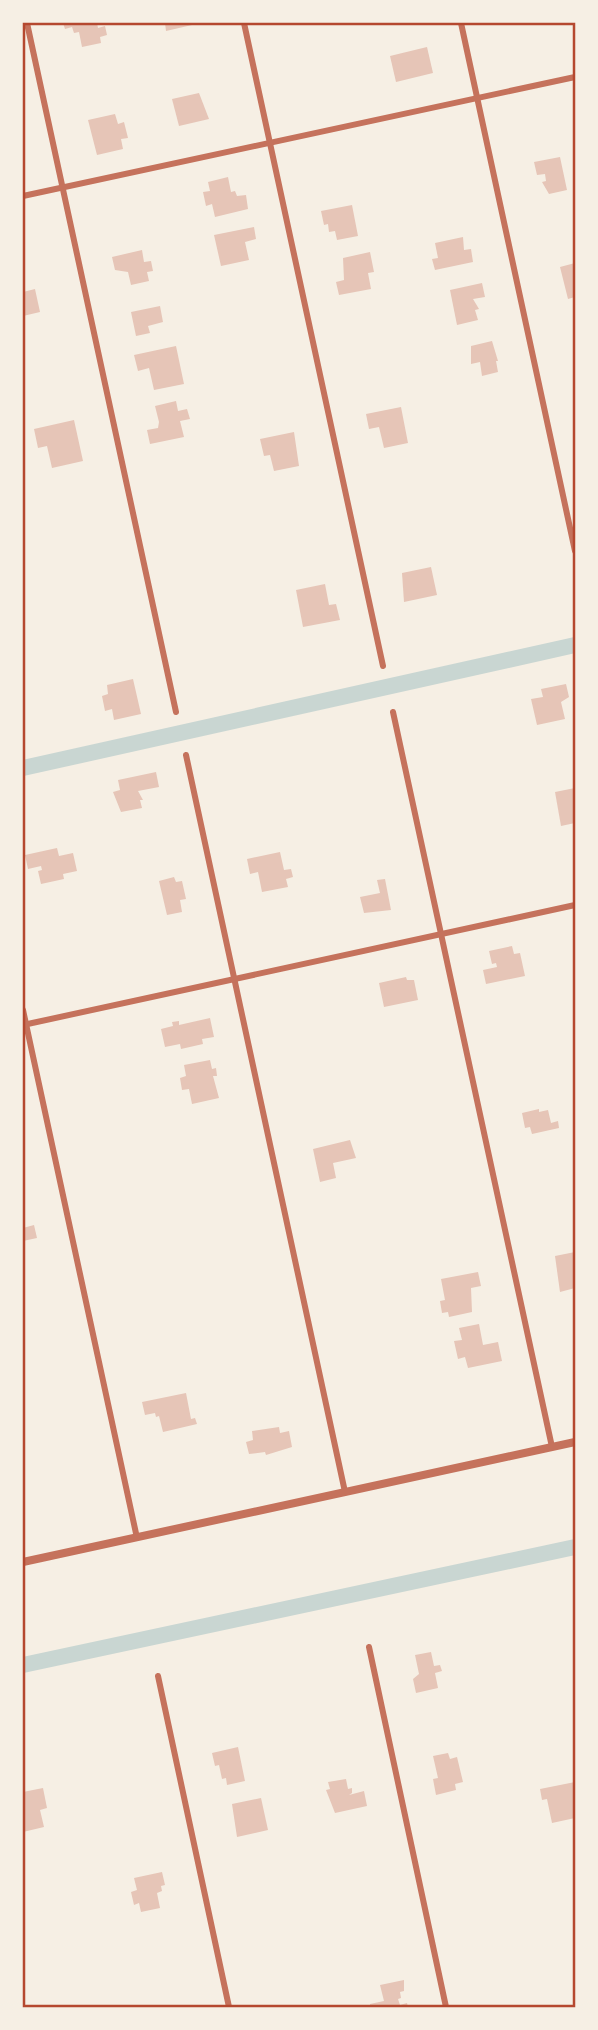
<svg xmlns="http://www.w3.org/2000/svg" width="598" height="2030" font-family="'DejaVu Sans',sans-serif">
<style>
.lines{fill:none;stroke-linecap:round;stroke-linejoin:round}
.canal{stroke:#c9d6d2;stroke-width:16}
.building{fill:#e6c5b7}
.minor{stroke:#c5725c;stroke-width:6}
.tertiary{stroke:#c5725c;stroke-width:8}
.neatline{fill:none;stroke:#b5482f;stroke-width:2.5}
</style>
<rect width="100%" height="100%" fill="#f6efe4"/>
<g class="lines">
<g class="canal">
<path d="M23 768 575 645"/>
<path d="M23 1665 575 1547"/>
</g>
</g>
<g class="building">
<path d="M63 23H97L98 28 105 26 107 35 100 37 101 43 82 47 79 32 74 33 72 27 65 29Z"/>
<path d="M165 23H192V25L166 31Z"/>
<path d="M427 47 433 73 396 82 390 56Z"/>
<path d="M199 93 209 119 179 126 172 99Z"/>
<path d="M115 114 118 124 124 122 128 138 121 139 123 149 97 155 88 120Z"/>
<path d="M560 157 567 190 549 194 542 182 546 181 545 174 537 175 534 162Z"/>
<path d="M228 177 231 192 235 191 237 196 246 195 248 209 215 217 212 204 206 206 203 192 210 191 208 182Z"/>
<path d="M352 205 358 236 337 240 335 231 329 232 328 224 324 225 321 211Z"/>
<path d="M254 227 256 239 245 242 249 260 221 266 214 235Z"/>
<path d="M463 237 464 250 471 249 473 262 435 270 432 259 438 258 435 243Z"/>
<path d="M142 250 144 262 151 261 153 271 147 272 149 281 131 285 128 272 115 270 112 257Z"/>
<path d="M370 252 374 272 368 273 371 289 339 295 336 282 344 280 343 258Z"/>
<path d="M575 263V297L568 299 560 267Z"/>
<path d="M482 283 485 297 473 299 479 309 475 310 478 320 457 325 450 290Z"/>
<path d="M35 289 40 312 23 316V292Z"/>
<path d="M160 306 163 322 148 326 150 333 136 336 131 312Z"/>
<path d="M492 341 498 361H496L498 372 482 376 480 362 471 364V346Z"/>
<path d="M176 346 184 384 154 390 149 368 138 371 134 355Z"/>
<path d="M176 401 178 411 187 409 190 419 180 421 184 437 150 444 147 430 158 428 159 422 155 406Z"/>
<path d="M401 407 408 443 384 448 379 427 369 429 366 414Z"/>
<path d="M74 420 83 461 52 468 47 446 38 448 34 429Z"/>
<path d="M294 432 299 466 274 471 270 455 264 456 260 439Z"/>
<path d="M431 567 437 595 404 602 402 573Z"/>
<path d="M325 584 329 605 336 604 340 620 303 627 296 590Z"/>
<path d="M133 679 141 714 114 720 112 709 105 711 102 696 108 694 107 685Z"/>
<path d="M566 684 569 697 561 702 565 719 537 725 531 699 543 697 541 689Z"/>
<path d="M156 772 159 787 138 791 143 800H140L142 808 121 812 113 792 120 790 118 780Z"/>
<path d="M575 788V823L561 826 555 792Z"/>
<path d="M57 848 59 856 73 853 77 871 63 874 64 879 41 884 38 871 42 870 41 866 28 869 25 855Z"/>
<path d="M280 852 284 870 291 869 293 877 286 879 288 887 262 892 258 872 250 874 247 859Z"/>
<path d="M174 877 176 882 182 881 186 899 180 900 182 912 167 915 159 881Z"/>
<path d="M385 879 391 910 364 913 360 897 380 893 377 880Z"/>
<path d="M512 946 514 954 520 953 525 976 486 984 483 970 497 967 496 963 492 964 489 951Z"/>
<path d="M406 977 407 980H414L418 1000 384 1007 379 983Z"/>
<path d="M210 1018 214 1037 202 1039 203 1044 181 1049 180 1044 165 1047 161 1029 173 1026 172 1022 179 1021V1025Z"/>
<path d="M210 1060 212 1069 216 1068 217 1076H213L219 1098 192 1104 189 1089 182 1090 180 1078 186 1076 184 1065Z"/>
<path d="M539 1109V1112L548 1110 551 1123 558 1121 559 1128 532 1134 530 1127 525 1128 522 1113Z"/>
<path d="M350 1140 356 1158 333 1163 336 1178 320 1182 313 1149Z"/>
<path d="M34 1225 37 1238 23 1241V1228Z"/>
<path d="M575 1252V1288L560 1292 555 1256Z"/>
<path d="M478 1272 481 1286 471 1288 472 1312 449 1317 448 1312 442 1313 440 1301 445 1300 441 1279Z"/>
<path d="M479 1324 483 1345 498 1342 502 1361 468 1368 465 1357 458 1359 454 1341 462 1340 459 1328Z"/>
<path d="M186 1393 191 1419 195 1418 197 1424 163 1432 159 1416 156 1417 155 1413 145 1415 142 1402Z"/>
<path d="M279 1427 280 1433 289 1431 292 1447 266 1455 265 1452 249 1454 246 1442 253 1440 252 1431Z"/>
<path d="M431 1652 434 1666 440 1665 442 1671 435 1673 438 1688 416 1693 413 1679 419 1674 415 1655Z"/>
<path d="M238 1747 245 1781 227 1785 226 1778 222 1779 219 1765 215 1766 212 1753Z"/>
<path d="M448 1753 450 1759 457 1757 463 1782 455 1784 456 1790 436 1795 433 1779 438 1778 433 1756Z"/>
<path d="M346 1779 348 1789 352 1788V1793L349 1795 364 1791 367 1806 335 1813 326 1790 330 1789 328 1782Z"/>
<path d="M575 1782V1818L552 1823 547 1799 542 1800 540 1789Z"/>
<path d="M43 1788 47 1808 40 1810 44 1827 23 1832V1792Z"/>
<path d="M261 1798 268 1830 237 1837 232 1804Z"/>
<path d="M162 1872 165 1885 161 1886 162 1891 157 1893 160 1908 141 1912 139 1903 134 1905 131 1892 137 1890 134 1878Z"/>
<path d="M404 1980V1991L400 1992 401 1998 398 1999 400 2005 407 2003 408 2007H370V2004L384 2001 380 1985Z"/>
</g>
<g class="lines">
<g class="minor">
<path d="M27 23 176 712"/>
<path d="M244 23 383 666"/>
<path d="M461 23 575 551"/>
<path d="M23 196 575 77"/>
<path d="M393 712 552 1447"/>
<path d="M186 755 345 1492"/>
<path d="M23 1010 137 1538"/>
<path d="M23 1025 575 905"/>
<path d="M369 1647 446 2007"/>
<path d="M158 1676 229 2007"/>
</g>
<path class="tertiary" d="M23 1562 575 1442"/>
</g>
<rect width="598" height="2030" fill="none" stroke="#f6efe4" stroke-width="49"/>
<rect x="24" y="24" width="550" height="1982" class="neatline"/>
</svg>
